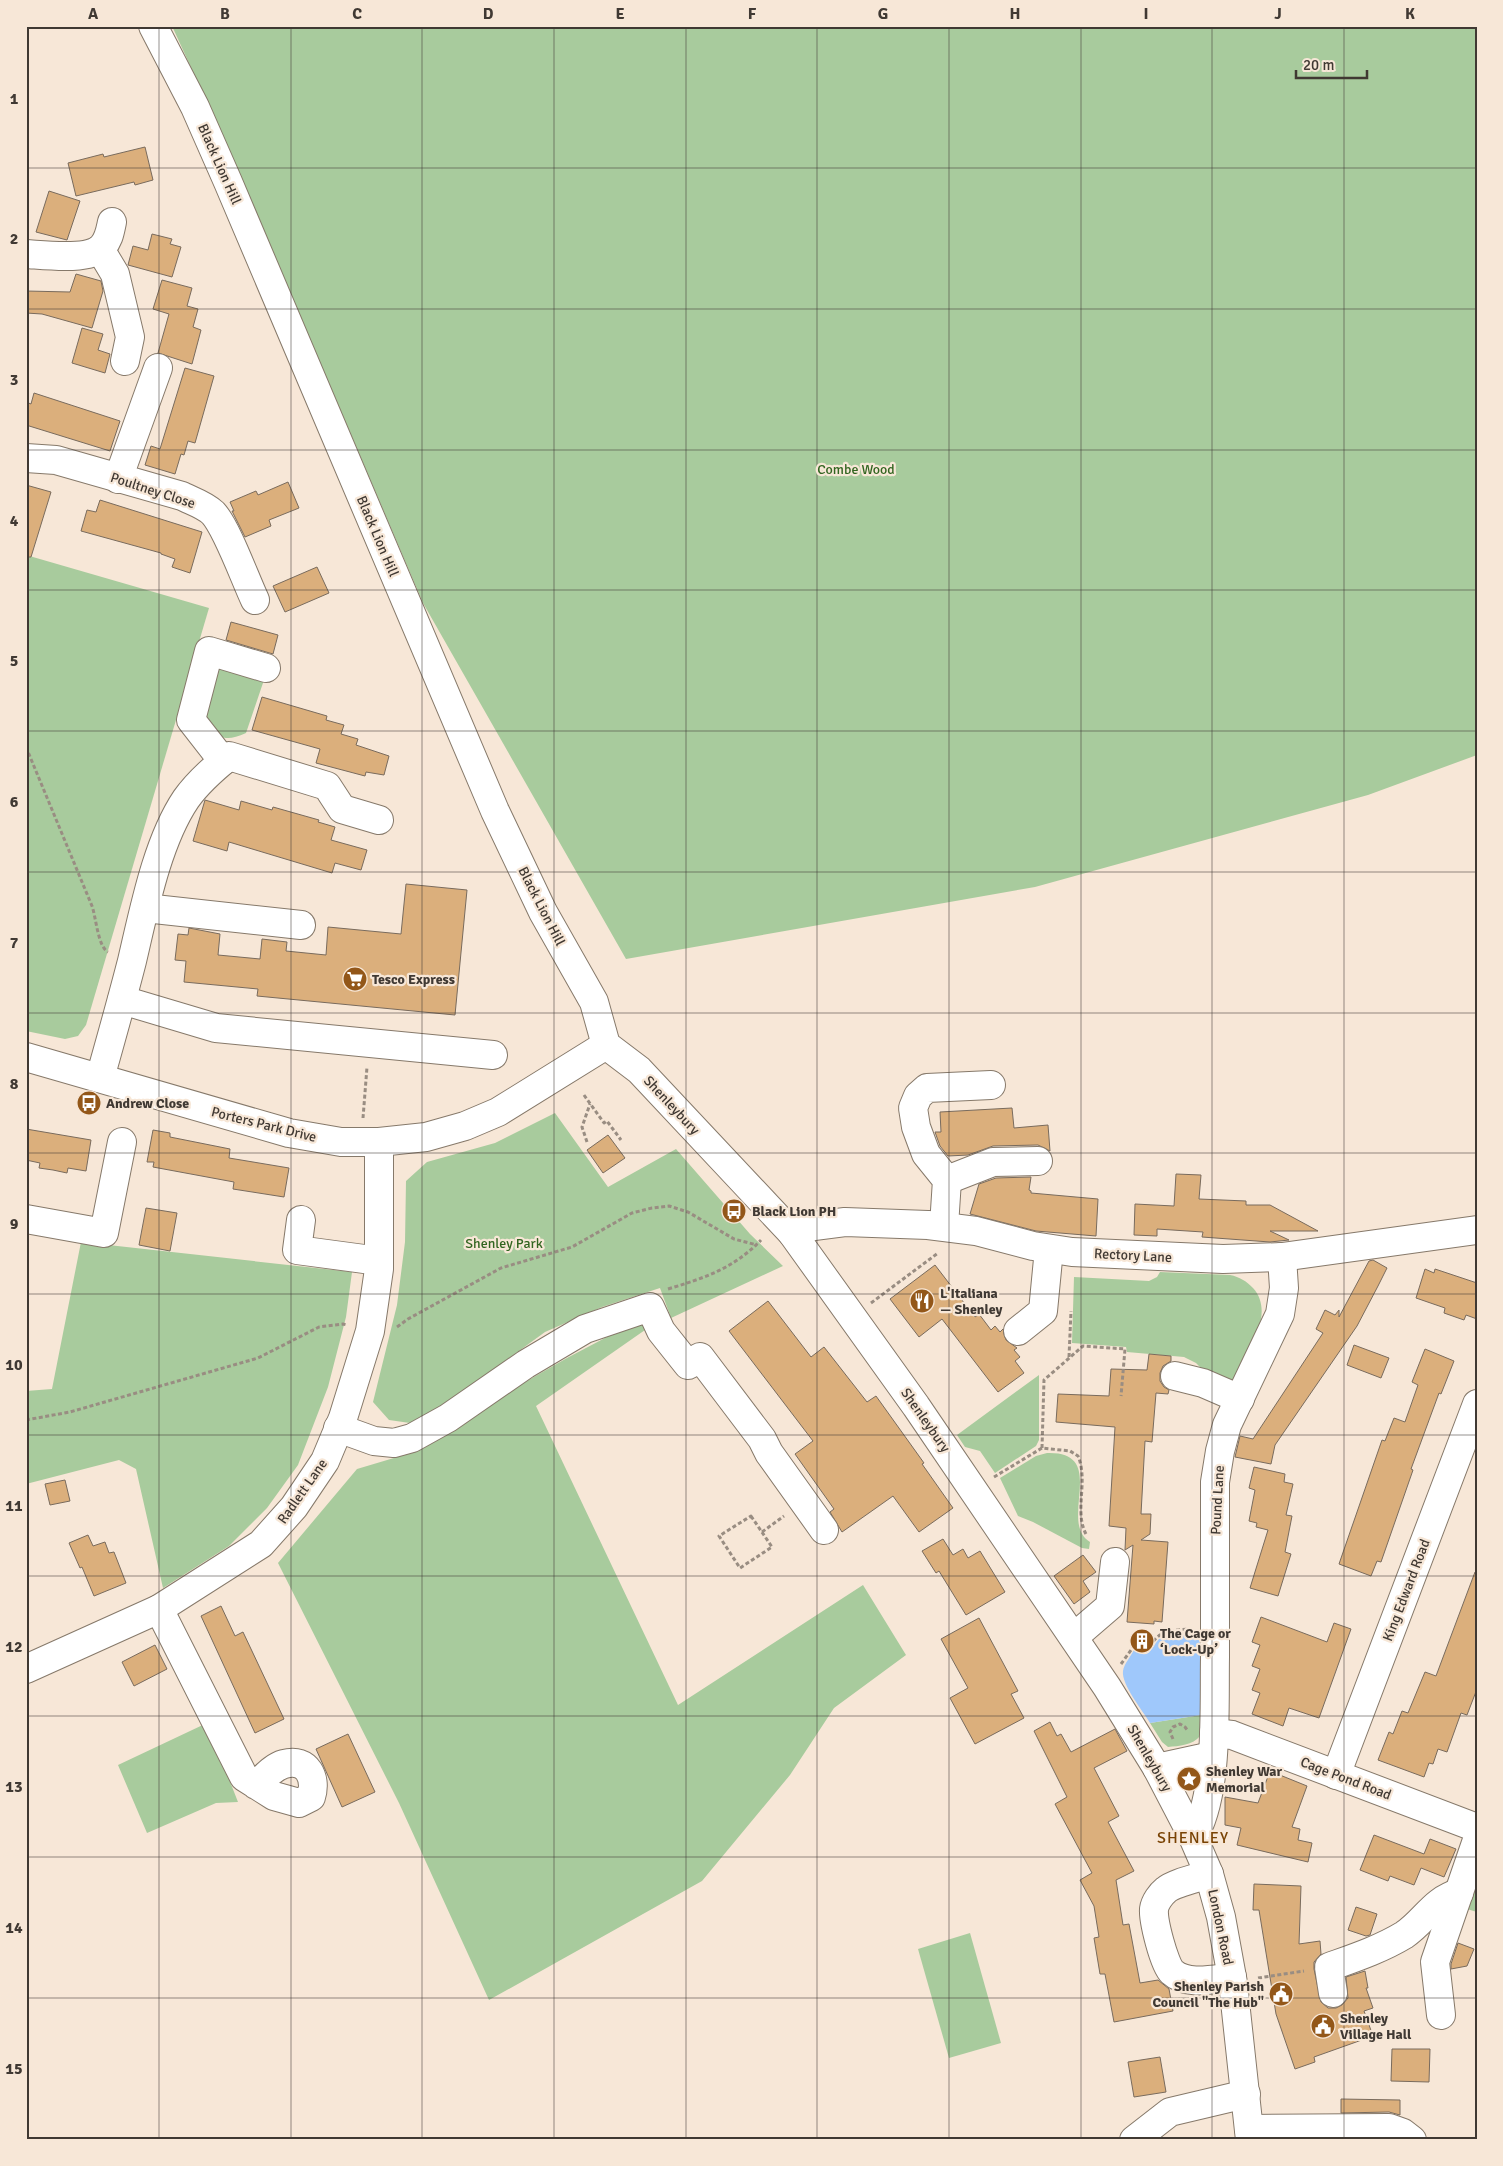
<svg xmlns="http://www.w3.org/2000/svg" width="1503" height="2166" font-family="Signika,sans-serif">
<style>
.green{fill:#a8cb9d}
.water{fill:#9fc8fb}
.building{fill:#dbaf7c;stroke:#796b5d}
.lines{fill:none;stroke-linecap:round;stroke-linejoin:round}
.minor-casing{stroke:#86796a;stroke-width:30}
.major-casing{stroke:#86796a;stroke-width:30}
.path{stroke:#998d82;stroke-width:3;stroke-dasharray:4 2.5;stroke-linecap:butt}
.minor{stroke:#fff;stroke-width:28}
.major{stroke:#fff;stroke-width:28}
.grid{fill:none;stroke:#403933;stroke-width:1;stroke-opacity:0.55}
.labels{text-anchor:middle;stroke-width:4.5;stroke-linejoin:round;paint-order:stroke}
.street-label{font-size:14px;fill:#403933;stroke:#f7e7d7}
.park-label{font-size:14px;fill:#326520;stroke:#f7e7d7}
.poi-label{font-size:14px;font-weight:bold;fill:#403933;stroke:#f7e7d7;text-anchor:start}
.quarter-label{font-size:16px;letter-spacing:1px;fill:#784203;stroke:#f7e7d7}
.neatline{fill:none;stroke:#403933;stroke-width:2}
.grid-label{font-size:16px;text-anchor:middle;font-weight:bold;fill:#403933}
</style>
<rect width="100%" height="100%" fill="#f7e7d7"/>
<g class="green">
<path d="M172 26H1477V755L1368 795 1035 887 626 959 423 603 233 159Z"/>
<path d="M26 555 209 608 86 1025 78 1036 65 1039 26 1031Z"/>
<path d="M214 666 265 677 246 733C218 746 215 732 198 712Z"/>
<path d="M555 1113 608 1187 676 1149 750 1234 783 1266 671 1318 660 1288 602 1307 545 1332 427 1418 410 1423 389 1420 373 1402 397 1305 405 1242 406 1181 427 1162 495 1143Z"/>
<path d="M81 1242 352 1272 346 1317 328 1387 298 1465 267 1508 229 1546 163 1588 136 1469 119 1460 26 1484V1391L52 1389Z"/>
<path d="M1160 1272 1230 1275C1240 1277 1246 1281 1253 1288 1277 1314 1245 1358 1232 1383L1208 1375 1196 1363 1184 1357 1127 1352 1126 1347 1072 1343 1074 1277 1149 1281 1157 1277Z"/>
<path d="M644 1322 645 1330 536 1406 678 1705 863 1585 906 1655 834 1708 790 1775 702 1881 489 2000 399 1803 278 1563 357 1469 414 1452 452 1431 497 1398 567 1358 622 1329Z"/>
<path d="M1039 1375V1440L1036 1446 995 1473 980 1451 965 1447 957 1435Z"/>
<path d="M1047 1453C1110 1451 1057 1522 1090 1542L1089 1549 1082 1548 1033 1522 1018 1516 1000 1478 1036 1456Z"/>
<path d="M1201 1715 1200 1736C1193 1745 1179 1746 1168 1747L1162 1742 1150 1723Z"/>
<path d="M207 1723 238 1802 216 1803 147 1833 118 1765Z"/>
<path d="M1477 1872V1912L1460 1907Z"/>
<path d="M970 1933 1001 2043 949 2058 918 1949Z"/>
</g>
<path class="water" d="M1190 1633 1196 1637 1201 1638V1715L1150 1723C1143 1711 1121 1684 1123 1671 1124 1664 1131 1656 1134 1650 1150 1662 1152 1646 1159 1639Z"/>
<g class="building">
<path d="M145 147 153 180 135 185 134 182 76 196 68 163 103 154 104 157Z"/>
<path d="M49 191 80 201 67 240 36 232Z"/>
<path d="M152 234 172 239 170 244 181 247 172 277 128 265 133 246 148 250Z"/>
<path d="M76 274 101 281 103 291 92 328 42 314 26 313V291L70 292Z"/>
<path d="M162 280 192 288 187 306 198 309 193 327 201 330 192 364 158 353 169 314 153 309Z"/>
<path d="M82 328 103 334 98 350 110 354 105 373 72 363Z"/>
<path d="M185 368 214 376 195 443 188 441 184 455 181 454 175 474 145 465 151 446 160 449Z"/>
<path d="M34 393 120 421 110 451 26 425V402L31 404Z"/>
<path d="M288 482 299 508 269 520 271 526 245 537 232 511H234L230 502 256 491 258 495Z"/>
<path d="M26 485 51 492 31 557H26Z"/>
<path d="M100 500 202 532 190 573 172 567 175 559 161 554V553L81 531 87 510 96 512Z"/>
<path d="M317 567 329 593 285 612 273 586Z"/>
<path d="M231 622 278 635 273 654 226 640Z"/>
<path d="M262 697 327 716 326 720 344 725 341 734 358 739 356 745 389 756 384 775 366 772 365 776 316 763 320 749 252 730Z"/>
<path d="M205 800 239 810 241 801 272 810 273 807 319 820 318 822 335 827 331 840 367 850 361 870 335 863 332 873 229 842 227 851 193 841Z"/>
<path d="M406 884 467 890 455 1015 257 996 258 989 184 982 186 961 175 960 178 934 188 935 189 928 220 934 218 955 260 959 262 939 287 942 286 951 326 955 328 927 401 934Z"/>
<path d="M1012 1108 1014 1128 1048 1125 1050 1151 1038 1145 993 1146 968 1155 948 1156 940 1146 935 1132H941L940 1112Z"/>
<path d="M26 1129 91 1140 86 1171 68 1168 67 1173 53 1170 39 1168 40 1163 26 1160Z"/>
<path d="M153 1130 170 1133V1137L230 1149 229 1158 289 1168 284 1197 233 1189 234 1182 153 1167 154 1162H147Z"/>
<path d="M608 1135 625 1158 603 1173 587 1150Z"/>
<path d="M1176 1174 1201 1175 1199 1199 1246 1201V1205H1270L1318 1231H1270L1289 1240 1270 1242 1202 1237 1203 1232 1157 1229V1236L1134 1235 1135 1204 1174 1206Z"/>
<path d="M1031 1177 1029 1190 1031 1191V1193L1098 1199 1096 1236 1036 1231 970 1214 979 1184 996 1178Z"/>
<path d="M146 1208 177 1213 170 1251 139 1245Z"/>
<path d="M1373 1260 1387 1268 1378 1286 1357 1326 1275 1445 1271 1464 1235 1457 1240 1436 1253 1439 1323 1333 1316 1329 1325 1310 1335 1315 1339 1310V1317L1369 1261Z"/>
<path d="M935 1265 975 1317 979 1314 991 1330 995 1326 1000 1332 1003 1329 1006 1340 1017 1348 1014 1350 1020 1357 1015 1361 1024 1373 998 1392 942 1319 919 1337 890 1299Z"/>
<path d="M1425 1269 1434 1273 1435 1269 1477 1283V1319L1466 1315 1464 1320 1444 1313 1445 1308 1416 1298Z"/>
<path d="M768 1301 811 1357 824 1347 867 1402 876 1396 924 1463 922 1464 953 1508 919 1532 893 1496 842 1532 830 1512 834 1509 795 1454 813 1441 729 1331Z"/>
<path d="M1354 1345 1389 1358 1381 1378 1347 1365Z"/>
<path d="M1425 1349 1454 1361 1441 1394 1439 1393 1411 1469 1413 1470 1381 1562 1377 1561 1371 1576 1339 1564 1382 1440 1385 1441 1394 1418 1405 1422 1418 1385 1412 1382Z"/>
<path d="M1149 1354 1171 1356V1361L1163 1366 1160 1373V1381L1164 1387 1169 1390 1168 1394 1156 1393 1152 1442 1145 1441 1141 1514H1151L1150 1534 1141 1540 1168 1542 1162 1622 1154 1621V1624L1127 1622 1133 1545 1125 1550 1126 1528 1109 1526 1115 1427 1056 1422 1058 1394 1109 1396 1111 1369 1147 1370Z"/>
<path d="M1254 1467 1285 1474 1284 1482 1293 1484 1286 1515 1292 1516 1285 1552 1291 1554 1278 1596 1250 1588 1268 1530 1256 1527 1257 1523 1249 1521 1255 1490 1249 1488Z"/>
<path d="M65 1480 70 1501 50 1505 45 1484Z"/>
<path d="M88 1535 93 1546 105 1542 109 1553 114 1552 126 1583 94 1596 82 1567 80 1568 69 1543Z"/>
<path d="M943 1539 953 1555 963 1549 968 1558 980 1551 1005 1592 966 1615 939 1571 936 1573 922 1551Z"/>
<path d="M1083 1555 1096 1572 1083 1581 1090 1592 1074 1604 1054 1576Z"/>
<path d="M1475 1572 1477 1573V1689L1467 1715 1461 1713 1447 1752 1438 1749 1433 1764 1429 1763 1424 1777 1378 1760 1389 1732 1393 1734 1402 1711 1408 1713 1425 1672 1436 1676Z"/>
<path d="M221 1606 235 1636 243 1632 284 1719 255 1733 201 1616Z"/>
<path d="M1261 1617 1327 1642 1334 1623 1351 1629 1319 1718 1289 1708 1283 1726 1252 1714 1260 1693 1252 1690 1260 1669 1252 1666 1260 1645 1252 1642Z"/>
<path d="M979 1618 1018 1691 1011 1694 1024 1718 975 1744 950 1698 968 1688 941 1639Z"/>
<path d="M155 1645 167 1669 134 1686 122 1662Z"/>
<path d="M1050 1722 1057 1736 1061 1734 1071 1752 1115 1729 1127 1751 1094 1768 1119 1816 1108 1822 1134 1871 1116 1880 1123 1925 1129 1924 1140 1983 1158 1980 1169 1989 1173 2011 1114 2022 1105 1974H1100L1094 1938 1099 1937 1094 1906 1080 1880 1092 1873 1055 1804 1067 1797 1034 1731Z"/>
<path d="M348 1734 375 1792 342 1807 316 1749Z"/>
<path d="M1270 1771 1307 1786 1292 1827 1300 1829 1298 1840 1312 1843 1308 1862 1237 1845 1241 1828 1225 1825V1797L1258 1803Z"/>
<path d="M1374 1835 1424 1854 1430 1839 1456 1849 1444 1877 1421 1868 1414 1885 1390 1876 1388 1881 1360 1870Z"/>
<path d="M1254 1884 1301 1886 1299 1944 1320 1941 1321 1954 1314 1962V1969L1321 2002 1328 2008H1336L1342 2005 1348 1998 1346 1977 1365 1971 1368 1988H1366L1373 2008 1364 2011 1373 2036 1314 2057 1315 2062 1295 2069 1276 2014 1259 1910H1253Z"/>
<path d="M1356 1907 1377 1914 1370 1935 1366 1936 1348 1930Z"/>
<path d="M1458 1943 1474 1949 1467 1966 1451 1969V1964Z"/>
<path d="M1392 2049H1430L1429 2082 1391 2081Z"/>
<path d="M1160 2057 1166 2092 1134 2097 1128 2062Z"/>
<path d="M1341 2099 1400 2100V2115L1389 2112 1341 2113Z"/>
</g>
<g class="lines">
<defs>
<g id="minor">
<path d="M100 249 115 274 130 337 125 361"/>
<path d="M26 254C44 255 89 261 102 247 109 240 110 231 112 222"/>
<path d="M26 458 56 460 182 496C192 501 205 505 213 513 227 528 245 579 255 600"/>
<path d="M118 479 158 368"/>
<path d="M223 761 191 720 209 651 266 668"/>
<path d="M145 908 301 925"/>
<path d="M122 1000 216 1028 493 1055"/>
<path d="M26 1057 289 1133 341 1142H379L426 1137 465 1126 498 1112 606 1045"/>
<path d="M100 1078C111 1039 122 1000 132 961 144 910 157 842 186 799 198 782 213 769 229 756L327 786 342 809 379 820"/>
<path d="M947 1180 993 1162 1038 1161"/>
<path d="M26 1219 104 1233 122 1142"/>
<path d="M301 1220 297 1250 379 1261"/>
<path d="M944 1226 947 1180 926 1154 916 1127 913 1108 918 1096 927 1088 991 1085"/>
<path d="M792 1233 814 1226 845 1222 928 1225 976 1231 1033 1246 1072 1252 1223 1259 1282 1257 1477 1230"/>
<path d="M1018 1331 1043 1311 1049 1249"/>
<path d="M1175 1376 1203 1383 1240 1399"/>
<path d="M338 1428 374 1441 394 1443 412 1438 448 1418 526 1364 585 1329 650 1307 661 1331 688 1365 700 1357 762 1439 769 1453 824 1530"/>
<path d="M159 1609 244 1777 274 1796 299 1803 311 1797C317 1779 308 1757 284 1764 273 1767 265 1777 256 1785"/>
<path d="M1074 1637 1110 1606 1115 1562"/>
<path d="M26 1669 159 1609 261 1544 294 1507 325 1461 343 1418 370 1331 379 1269V1142"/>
<path d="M1214 1733 1232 1735 1477 1828"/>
<path d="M1157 1768 1212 1756"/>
<path d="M1336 1775 1477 1404"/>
<path d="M1193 1837C1219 1795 1214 1707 1215 1657 1215 1599 1215 1540 1215 1482L1220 1451 1227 1425 1280 1314 1284 1288 1282 1257"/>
<path d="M1209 1874C1198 1878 1174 1883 1166 1890 1161 1894 1155 1902 1154 1909 1153 1921 1164 1964 1172 1972 1187 1986 1214 1979 1232 1977"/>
<path d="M1333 1993 1329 1967C1354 1958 1381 1949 1404 1935 1425 1921 1433 1900 1459 1893"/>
<path d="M1441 2015 1435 1962 1477 1840"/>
<path d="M1249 2129 1389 2128 1403 2133 1412 2140"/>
<path d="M1134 2140 1170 2112 1246 2094"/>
</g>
<path id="major" d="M153 26 195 107 228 182 495 811 543 912 594 1002 606 1045 639 1070 792 1233 916 1406 1107 1687 1157 1768 1193 1837 1209 1874 1221 1917 1233 1983 1250 2140"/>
</defs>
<use href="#minor" class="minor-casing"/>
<use href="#major" class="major-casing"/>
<g class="path">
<path d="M26 747 92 906C96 917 98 947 108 952"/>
<path d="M584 1095 604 1123 607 1121 621 1140"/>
<path d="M363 1118 367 1067"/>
<path d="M587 1142 582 1127 590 1104"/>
<path d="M668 1289C704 1278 733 1269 761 1240"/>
<path d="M871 1303 938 1253"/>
<path d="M397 1327 408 1319 501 1268 572 1247 632 1213 652 1208 669 1206 688 1212 734 1239 757 1245"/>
<path d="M1069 1357 1071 1311"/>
<path d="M26 1420 70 1412 258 1358 319 1327 343 1324 347 1325"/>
<path d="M1042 1448 1044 1380 1083 1346 1125 1349 1121 1396"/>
<path d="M994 1477 1042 1448 1070 1451 1078 1456C1089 1482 1073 1512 1087 1536"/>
<path d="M751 1516 772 1547 740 1568 719 1536Z"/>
<path d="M762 1532 784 1516"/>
<path d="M1121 1664 1134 1646C1152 1656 1149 1640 1162 1634 1170 1630 1180 1630 1189 1629"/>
<path d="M1173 1739 1170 1732 1173 1727 1180 1724 1185 1727 1188 1731"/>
<path d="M1258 1978 1304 1971"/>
</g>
<use href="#minor" class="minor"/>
<use href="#major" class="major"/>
</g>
<path class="grid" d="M159 26V2140M291 26V2140M422 26V2140M554 26V2140M686 26V2140M817 26V2140M949 26V2140M1081 26V2140M1212 26V2140M1344 26V2140M26 168H1477M26 309H1477M26 450H1477M26 590H1477M26 731H1477M26 872H1477M26 1013H1477M26 1153H1477M26 1294H1477M26 1435H1477M26 1576H1477M26 1716H1477M26 1857H1477M26 1998H1477"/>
<defs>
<symbol id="supermarket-disc" viewBox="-11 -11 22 22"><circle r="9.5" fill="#935719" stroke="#f7e7d7"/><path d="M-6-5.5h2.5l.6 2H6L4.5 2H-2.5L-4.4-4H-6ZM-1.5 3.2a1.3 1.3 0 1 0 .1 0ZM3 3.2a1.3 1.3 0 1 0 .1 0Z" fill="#fff"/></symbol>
<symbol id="bus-disc" viewBox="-11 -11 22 22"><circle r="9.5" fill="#935719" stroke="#f7e7d7"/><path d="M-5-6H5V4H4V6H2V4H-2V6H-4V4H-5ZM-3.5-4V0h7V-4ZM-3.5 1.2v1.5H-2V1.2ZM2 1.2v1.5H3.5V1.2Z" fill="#fff"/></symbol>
<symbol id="restaurant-disc" viewBox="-11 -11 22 22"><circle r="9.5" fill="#935719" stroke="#f7e7d7"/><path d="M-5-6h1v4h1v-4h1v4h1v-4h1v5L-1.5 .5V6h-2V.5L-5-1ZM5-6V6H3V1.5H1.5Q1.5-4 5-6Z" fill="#fff"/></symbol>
<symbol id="building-disc" viewBox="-11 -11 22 22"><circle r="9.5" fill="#935719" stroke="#f7e7d7"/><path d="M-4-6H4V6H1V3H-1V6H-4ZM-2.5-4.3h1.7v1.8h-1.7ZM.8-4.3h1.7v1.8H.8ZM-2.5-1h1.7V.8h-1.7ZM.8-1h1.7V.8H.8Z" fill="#fff"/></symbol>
<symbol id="sight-disc" viewBox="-11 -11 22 22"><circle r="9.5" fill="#935719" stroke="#f7e7d7"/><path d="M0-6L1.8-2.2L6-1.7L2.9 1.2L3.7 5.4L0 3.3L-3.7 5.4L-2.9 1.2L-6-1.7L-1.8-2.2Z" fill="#fff"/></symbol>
<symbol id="civic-disc" viewBox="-11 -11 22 22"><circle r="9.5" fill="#935719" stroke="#f7e7d7"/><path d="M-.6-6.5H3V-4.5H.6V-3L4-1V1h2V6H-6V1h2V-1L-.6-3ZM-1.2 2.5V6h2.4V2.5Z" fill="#fff"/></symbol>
</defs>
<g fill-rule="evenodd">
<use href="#supermarket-disc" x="341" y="965" width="28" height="28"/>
<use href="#bus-disc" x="75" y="1089" width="28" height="28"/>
<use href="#bus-disc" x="720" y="1197" width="28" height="28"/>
<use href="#restaurant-disc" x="908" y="1287" width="28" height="28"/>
<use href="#building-disc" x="1128" y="1627" width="28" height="28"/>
<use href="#sight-disc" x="1175" y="1765" width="28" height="28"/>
<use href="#civic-disc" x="1267" y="1980" width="28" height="28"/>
<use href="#civic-disc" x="1309" y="2012" width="28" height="28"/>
</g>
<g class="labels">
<g class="street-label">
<text transform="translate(220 164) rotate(66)" y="5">Black Lion Hill</text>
<text transform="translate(153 490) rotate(18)" y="5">Poultney Close</text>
<text transform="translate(378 536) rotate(67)" y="5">Black Lion Hill</text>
<text transform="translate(542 906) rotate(63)" y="5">Black Lion Hill</text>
<text transform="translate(672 1105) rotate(47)" y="5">Shenleybury</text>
<text transform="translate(264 1124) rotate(14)" y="5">Porters Park Drive</text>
<text transform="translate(1133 1255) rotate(3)" y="5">Rectory Lane</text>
<text transform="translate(926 1420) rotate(55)" y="5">Shenleybury</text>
<text transform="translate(302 1491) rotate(-55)" y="5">Radlett Lane</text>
<text transform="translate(1217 1500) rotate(-87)" y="5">Pound Lane</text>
<text transform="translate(1406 1590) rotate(-69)" y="5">King Edward Road</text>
<text transform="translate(1150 1758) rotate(60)" y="5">Shenleybury</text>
<text transform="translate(1346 1778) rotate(21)" y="5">Cage Pond Road</text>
<text transform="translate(1221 1927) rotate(78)" y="5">London Road</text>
</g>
<g class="park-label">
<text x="856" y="474">Combe Wood</text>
<text x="504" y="1248">Shenley Park</text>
</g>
<g class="poi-label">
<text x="372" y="984">Tesco Express</text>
<text x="106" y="1108">Andrew Close</text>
<text x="752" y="1216">Black Lion PH</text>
<text x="940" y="1298">L'Italiana<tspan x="940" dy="16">— Shenley</tspan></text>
<text x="1160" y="1638">The Cage or<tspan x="1160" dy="16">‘Lock-Up’</tspan></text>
<text x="1206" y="1776">Shenley War<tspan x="1206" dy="16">Memorial</tspan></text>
<text x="1264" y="1991" text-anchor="end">Shenley Parish<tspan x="1264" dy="16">Council "The Hub"</tspan></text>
<text x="1340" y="2023">Shenley<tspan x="1340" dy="16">Village Hall</tspan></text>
</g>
<g class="quarter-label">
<text x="1193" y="1843">SHENLEY</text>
</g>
</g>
<rect width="1503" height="2166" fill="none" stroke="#f7e7d7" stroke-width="55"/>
<path d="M1296 70v8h71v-8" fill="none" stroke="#403933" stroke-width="2.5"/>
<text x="1303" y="70" font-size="15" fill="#403933" stroke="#f7e7d7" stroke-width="4" paint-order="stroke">20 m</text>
<rect x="28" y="28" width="1448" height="2110" class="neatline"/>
<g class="grid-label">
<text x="93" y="19">A</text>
<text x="225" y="19">B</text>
<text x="357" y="19">C</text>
<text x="488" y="19">D</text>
<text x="620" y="19">E</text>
<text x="752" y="19">F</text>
<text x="883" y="19">G</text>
<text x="1015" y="19">H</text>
<text x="1146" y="19">I</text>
<text x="1278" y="19">J</text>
<text x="1410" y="19">K</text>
<text x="14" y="104">1</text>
<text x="14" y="244">2</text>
<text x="14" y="385">3</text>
<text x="14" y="526">4</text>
<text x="14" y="666">5</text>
<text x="14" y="807">6</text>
<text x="14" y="948">7</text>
<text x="14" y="1089">8</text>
<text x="14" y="1229">9</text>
<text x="14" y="1370">10</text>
<text x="14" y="1511">11</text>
<text x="14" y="1652">12</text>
<text x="14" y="1792">13</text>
<text x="14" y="1933">14</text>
<text x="14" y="2074">15</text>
</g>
</svg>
